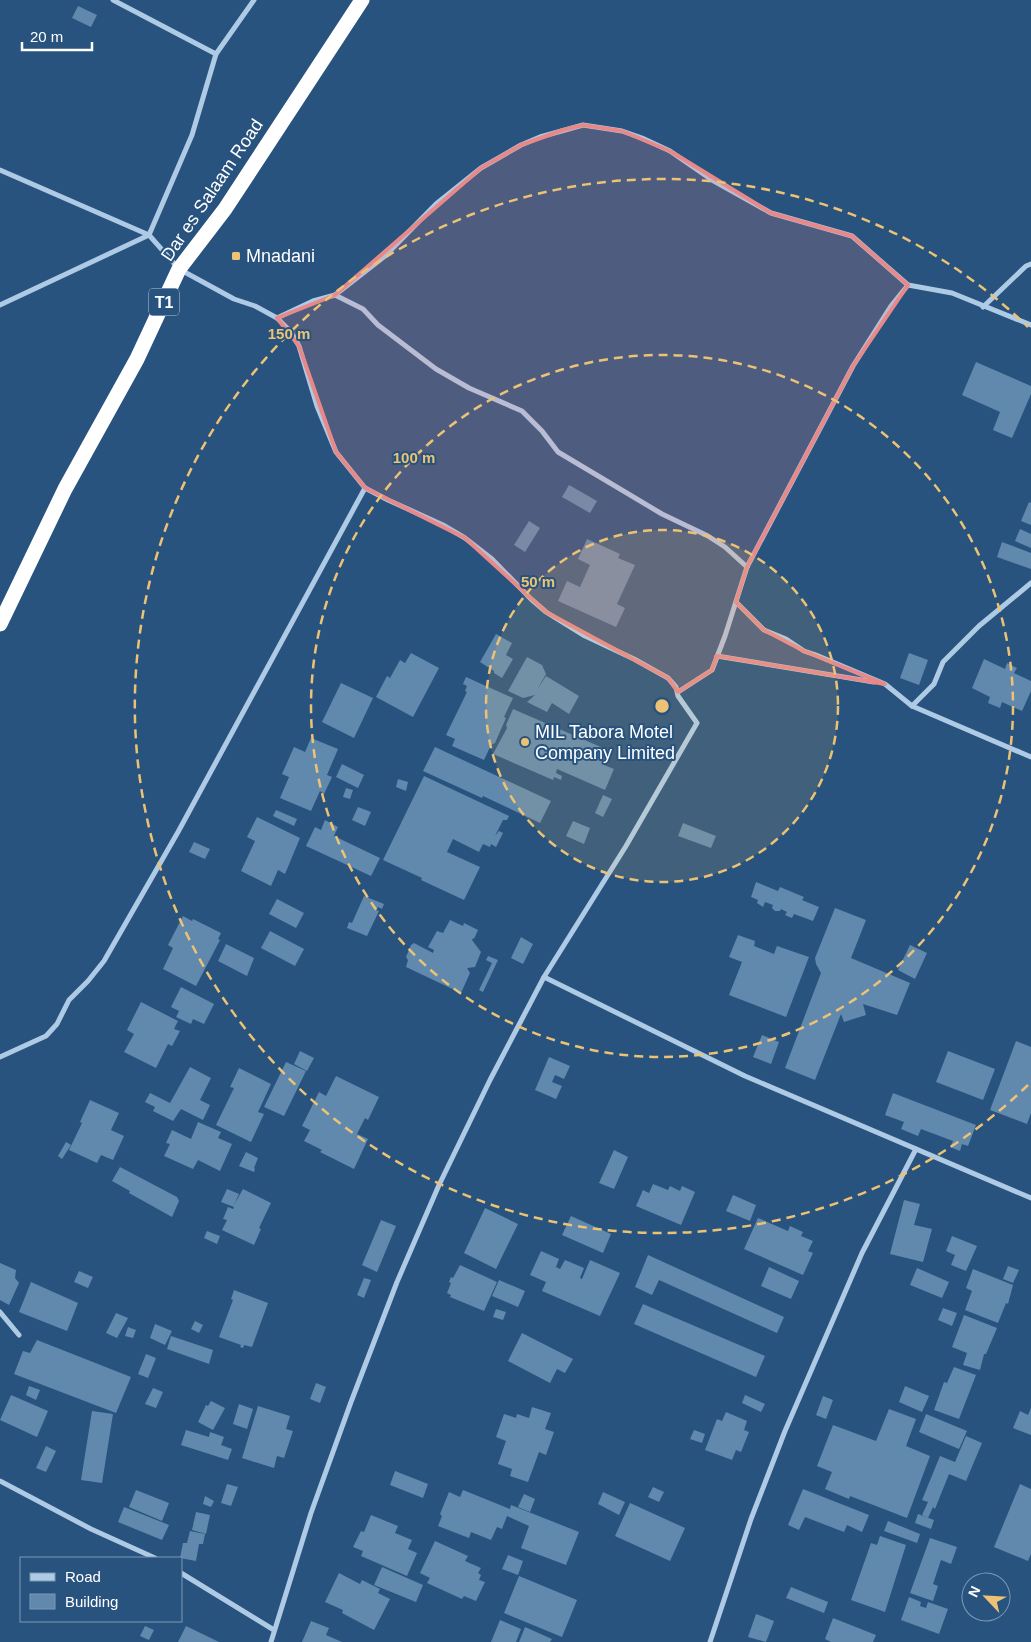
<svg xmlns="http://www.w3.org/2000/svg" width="1031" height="1642" font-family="Helvetica,sans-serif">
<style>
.building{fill:#6189ae}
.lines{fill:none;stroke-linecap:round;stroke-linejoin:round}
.street{stroke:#aecae5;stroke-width:5}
.highway{stroke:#fff;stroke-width:15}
.marked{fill:#e88989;fill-opacity:0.2;stroke:#e88989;stroke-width:4;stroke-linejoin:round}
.ring{fill:none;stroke:#ecc275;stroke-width:2.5;stroke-dasharray:9 6}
.poi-dot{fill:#ecc275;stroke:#28537e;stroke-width:2}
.labels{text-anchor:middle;stroke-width:4;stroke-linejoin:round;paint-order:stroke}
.shield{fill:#28537e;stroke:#becbd8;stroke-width:1}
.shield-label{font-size:16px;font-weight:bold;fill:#fff}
.street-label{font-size:18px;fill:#fff;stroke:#28537e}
.poi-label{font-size:18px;fill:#fff;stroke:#28537e;text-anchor:start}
.centre{fill:#ecc275;stroke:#28537e;stroke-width:2.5}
.ring-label{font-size:15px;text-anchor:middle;font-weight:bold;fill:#ecc275;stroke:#28537e;stroke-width:4;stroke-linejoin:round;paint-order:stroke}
</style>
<rect width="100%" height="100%" fill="#28537e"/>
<g class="building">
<path d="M78 6 97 15 91 27 72 18Z"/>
<path d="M976 362 1031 386V394L1012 438 993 430 1000 412 962 395Z"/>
<path d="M569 485 597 501 590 513 562 497Z"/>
<path d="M1029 502 1031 503V525L1021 521Z"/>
<path d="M529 521 540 528 525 552 514 545Z"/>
<path d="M1020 529 1031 534V548L1015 541Z"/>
<path d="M587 539 620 554 618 558 635 565 617 604 625 608 616 627 558 601 567 581 580 587 590 565 578 559Z"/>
<path d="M1002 542 1031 553V569L997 557Z"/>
<path d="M496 634 512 643 506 655 513 659 502 678 494 673V671L480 662Z"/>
<path d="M411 653 439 668 413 717 376 697 387 676 390 678 400 660 405 663Z"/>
<path d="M909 653 928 660 919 685 900 678Z"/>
<path d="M527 657 542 665 546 674 537 690 546 676 579 696 569 714 552 703 547 712 527 702 535 695 523 698 508 691Z"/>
<path d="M984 659 1005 669 1007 663 1017 668 1014 673 1031 681V691L1022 711 1002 702 1000 708 988 703 990 697 972 688Z"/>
<path d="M466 677 513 698 504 717 506 718 495 743 491 745 484 760 452 746 455 739 446 735 467 692 465 691 467 686 463 684Z"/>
<path d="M341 683 373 698 354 738 322 722Z"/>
<path d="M513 709 610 751 604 765 614 769 605 790 557 769 556 773 562 776 561 780 554 777 553 780 493 754 507 728 506 725Z"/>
<path d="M311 738 338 749 327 775 332 777 324 794 320 791 311 811 280 798 289 777 282 774 294 747 305 752Z"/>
<path d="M435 747 551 801 540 823 483 796 482 798 423 771Z"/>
<path d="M342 764 364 775 358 788 336 777Z"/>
<path d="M424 776 509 816 507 820H503L495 836 499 831 503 833 496 847 491 844 490 847 483 844 479 852 453 839 447 852 480 867 464 900 421 880 422 878 383 860Z"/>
<path d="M398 779 408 782 406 791 396 787Z"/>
<path d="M346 788 353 790 350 799 343 797Z"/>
<path d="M603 795 612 799 603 817 595 813Z"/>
<path d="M358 807 371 812 365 826 352 820Z"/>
<path d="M276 810 297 819 294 826 273 816Z"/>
<path d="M257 817 300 838 285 874 278 870 271 886 241 871 255 841 247 837Z"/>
<path d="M325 820 338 827 334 836 380 858 371 876 306 846 315 827 321 830Z"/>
<path d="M573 821 590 828 584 844 566 836Z"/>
<path d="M683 823 716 836 711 848 678 836Z"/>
<path d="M194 842 210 849 205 859 189 852Z"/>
<path d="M756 882 778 891 780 887 804 897 802 900 819 907 813 921 794 914 792 918 785 915 787 912 781 909 780 911H775L772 908 773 905 765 902 763 907 757 903 758 900 751 897Z"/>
<path d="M364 896 384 904 382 909 378 907 376 910 379 911 367 936 347 928 349 922 352 923Z"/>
<path d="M277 899 304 913 296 928 269 914Z"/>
<path d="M835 908 866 920 851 958 910 983 897 1015 863 1004 866 1015 844 1022 841 1014 815 1080 785 1068 821 973 816 964 815 958Z"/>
<path d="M183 916 192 921 193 919 221 933 218 939 220 940 196 986 163 969 173 948 168 945Z"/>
<path d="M450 920 463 926 464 923 478 930 474 939 473 938 472 940 481 952 475 967 467 968 470 973 461 993 406 967 408 960 406 957 411 945 414 943 433 953 434 950 428 947 437 931 443 933Z"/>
<path d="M270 931 304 949 295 966 261 948Z"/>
<path d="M738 935 755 941 754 946 774 954 777 946 809 957 786 1017 729 995 742 962 729 957Z"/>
<path d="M521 937 533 944 523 964 511 958Z"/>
<path d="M226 944 254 958 247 976 218 961Z"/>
<path d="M910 945 927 953 915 979 898 970Z"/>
<path d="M488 956 498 960 483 992 479 990 492 963 486 960Z"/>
<path d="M181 987 214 1004 204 1024 193 1019 191 1024 176 1017 179 1011 171 1007Z"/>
<path d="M141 1002 178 1021 174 1029 180 1031 172 1046 168 1044 156 1068 124 1052 134 1034 127 1030Z"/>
<path d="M762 1035 779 1042 771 1064 753 1057Z"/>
<path d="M1016 1041 1031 1047V1113L1027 1124 990 1110Z"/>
<path d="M300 1051 314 1058 307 1071 294 1064Z"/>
<path d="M948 1051 995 1069 983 1100 936 1082Z"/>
<path d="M549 1057 570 1066 564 1079 555 1075 552 1082 562 1086 556 1099 535 1090Z"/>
<path d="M286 1062 306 1071 284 1116 264 1107Z"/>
<path d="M190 1067 211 1078 200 1100 210 1105 203 1120 181 1109 173 1121 153 1111 155 1107 145 1102 150 1093 170 1103Z"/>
<path d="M239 1068 271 1084 258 1112 264 1114 251 1142 216 1125 234 1088 230 1087Z"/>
<path d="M336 1076 379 1097 368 1120 365 1118 357 1134 368 1139 354 1169 320 1152 322 1150 304 1141 310 1130 302 1126 319 1092 326 1096Z"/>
<path d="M893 1093 976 1125 968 1146 962 1144 960 1151 950 1147 953 1141 921 1129 918 1136 901 1129 904 1122 885 1115Z"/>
<path d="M90 1100 119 1113 111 1130 124 1136 113 1160 101 1155 97 1163 69 1150 82 1123 80 1122Z"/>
<path d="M198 1122 221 1132 218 1138 232 1144 220 1171 198 1160 193 1169 164 1156 170 1144 166 1143 172 1130 191 1139Z"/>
<path d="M66 1142 71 1145 62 1159 58 1156Z"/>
<path d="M614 1150 628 1157 614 1189 599 1183Z"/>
<path d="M246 1152 258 1158 254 1168 255 1169 254 1172 239 1166Z"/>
<path d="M120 1167 177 1197 179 1201 172 1217 129 1193 130 1191 112 1181Z"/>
<path d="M653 1184 668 1190 670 1186 680 1191 682 1186 695 1192 681 1225 636 1206 643 1190 649 1193Z"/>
<path d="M227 1189 239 1194 234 1205 243 1189 271 1203 259 1228 261 1229 254 1245 222 1230 227 1220 223 1219 228 1207 233 1209 234 1207 221 1202Z"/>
<path d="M733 1195 756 1205 750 1221 726 1211Z"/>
<path d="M904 1200 920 1204 914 1225 932 1229 923 1262 890 1254Z"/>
<path d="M485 1208 518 1224 496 1269 464 1253Z"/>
<path d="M571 1216 611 1234 603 1253 562 1235Z"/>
<path d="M758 1218 788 1231 790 1226 803 1232 801 1236 813 1241 808 1251 813 1253 803 1275 744 1249Z"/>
<path d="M381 1220 396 1226 377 1272 362 1265Z"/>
<path d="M207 1231 220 1236 217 1244 204 1238Z"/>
<path d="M952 1236 977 1246 966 1271 951 1265 955 1255 946 1251Z"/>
<path d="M541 1251 559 1259 556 1267 560 1269 565 1260 584 1268 580 1278 582 1279 590 1260 620 1273 600 1316 542 1291 546 1282 530 1275Z"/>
<path d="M648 1255 784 1317 777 1333 659 1280 652 1295 635 1287Z"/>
<path d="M0 1263 16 1270 15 1278 19 1283 9 1305 0 1300Z"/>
<path d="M460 1265 497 1282 484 1311 450 1297 451 1295 447 1293 451 1283 449 1282 451 1277 453 1278Z"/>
<path d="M1008 1266 1019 1270 1013 1283 1003 1279Z"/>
<path d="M769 1267 799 1281 791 1299 761 1286Z"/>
<path d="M917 1268 949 1282 942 1298 910 1285Z"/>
<path d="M973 1269 1013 1285 1008 1304 1006 1303 998 1323 965 1310 972 1291 966 1288Z"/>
<path d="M79 1271 93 1277 88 1288 74 1282Z"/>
<path d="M364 1278 371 1280 364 1298 357 1295Z"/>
<path d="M499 1280 525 1291 518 1307 492 1296Z"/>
<path d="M31 1282 78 1303 67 1331 19 1312Z"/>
<path d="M234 1290 268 1303 252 1347 244 1345 243 1348 240 1347 241 1345 219 1337 233 1300 231 1299Z"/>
<path d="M643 1304 765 1356 756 1377 634 1324Z"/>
<path d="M943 1308 957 1313 952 1326 938 1320Z"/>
<path d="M496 1309 506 1312 503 1320 493 1317Z"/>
<path d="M116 1313 128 1318 117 1338 106 1333Z"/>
<path d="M964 1315 997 1328 986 1354H984L980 1370 963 1365 967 1353 952 1347Z"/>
<path d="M195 1321 203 1325 199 1333 191 1329Z"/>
<path d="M155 1324 172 1331 165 1345 150 1338Z"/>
<path d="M128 1327 136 1330 133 1338 125 1336Z"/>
<path d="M522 1333 573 1359 565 1373 557 1369 550 1383 508 1361Z"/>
<path d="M171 1336 213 1350 209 1364 167 1349Z"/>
<path d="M37 1340 131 1377 116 1413 14 1374 23 1351 30 1353Z"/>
<path d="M146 1354 156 1358 148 1378 138 1374Z"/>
<path d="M954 1367 976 1375 959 1419 934 1410 944 1382 947 1383Z"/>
<path d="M316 1383 326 1387 320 1403 310 1399Z"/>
<path d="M29 1386 40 1390 36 1400 26 1395Z"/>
<path d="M905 1386 929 1396 922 1412 899 1402Z"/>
<path d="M153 1388 163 1392 156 1408 145 1404Z"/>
<path d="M11 1395 48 1411 37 1437 0 1420Z"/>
<path d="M745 1395 765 1404 761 1412 742 1403Z"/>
<path d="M823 1396 833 1400 826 1419 816 1415Z"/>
<path d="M211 1401 225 1408 213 1430 198 1422 206 1405 208 1406Z"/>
<path d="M239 1404 253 1409 247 1429 233 1424Z"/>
<path d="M258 1406 290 1416 286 1429 293 1431 284 1458 277 1456 274 1468 242 1458Z"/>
<path d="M532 1407 551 1413 545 1429 554 1432 546 1455 539 1452 528 1482 510 1476 512 1469 498 1464 506 1441 496 1437 504 1414 516 1418 517 1414 529 1418Z"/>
<path d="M1031 1408V1435L1013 1428 1020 1411 1028 1415Z"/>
<path d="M889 1409 916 1419 906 1446 930 1456 907 1518 850 1496 849 1499 825 1489 832 1472 817 1466 833 1425 876 1441Z"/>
<path d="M92 1411 113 1414 102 1483 81 1480Z"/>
<path d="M726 1412 747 1421 744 1430 749 1432 741 1452 736 1450 732 1460 705 1450 717 1419 722 1421Z"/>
<path d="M926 1414 967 1431 959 1449 919 1432Z"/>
<path d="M186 1430 209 1437 210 1432 224 1437 221 1445 232 1449 228 1460 181 1445Z"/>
<path d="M694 1430 705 1434 702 1443 690 1439Z"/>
<path d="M966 1436 982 1443 966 1481 949 1474 935 1509 933 1507 928 1518 922 1515 928 1502 922 1500 940 1456 955 1462Z"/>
<path d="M46 1446 56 1451 46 1472 36 1468Z"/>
<path d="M395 1471 428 1484 423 1498 390 1485Z"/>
<path d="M227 1484 238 1487 231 1506 221 1503Z"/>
<path d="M1020 1484 1031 1489V1554L1028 1561 994 1547Z"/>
<path d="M653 1487 664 1492 659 1502 648 1497Z"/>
<path d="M803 1489 869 1515 862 1532 847 1525 844 1532 805 1517 799 1530 788 1525Z"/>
<path d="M136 1490 169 1503 162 1521 129 1507Z"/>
<path d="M463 1490 510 1509 511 1505 579 1532 566 1565 521 1548 529 1526 507 1516 502 1529 497 1527 491 1540 471 1532 469 1538 438 1526 442 1516 440 1514 449 1492 460 1497Z"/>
<path d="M603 1492 625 1502 619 1515 598 1504Z"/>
<path d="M524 1494 535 1499 530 1512 518 1507Z"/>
<path d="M205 1496 214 1501 211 1507 203 1504Z"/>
<path d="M630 1503 685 1528 670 1561 615 1536Z"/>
<path d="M124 1507 169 1525 162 1540 118 1522Z"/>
<path d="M196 1512 210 1515 206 1534 192 1530Z"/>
<path d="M918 1514 934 1520 931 1529 915 1523Z"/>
<path d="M371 1515 398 1526 395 1533 412 1540 408 1549 417 1553 407 1576 361 1556 363 1551 353 1547 361 1531 364 1532Z"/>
<path d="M888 1521 920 1534 917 1543 884 1531Z"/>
<path d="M190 1531 205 1534 203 1544H199L196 1561 180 1558 183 1543H187Z"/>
<path d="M880 1536 906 1545 885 1612 851 1600 871 1543 877 1545Z"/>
<path d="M930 1538 957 1547 951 1564 941 1560 933 1584 938 1586 933 1601 910 1593Z"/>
<path d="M435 1541 468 1556 465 1561 481 1568 478 1573 481 1575 479 1580 485 1582 476 1601 464 1596 462 1599 427 1583 430 1578 420 1573Z"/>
<path d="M508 1555 523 1561 518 1575 502 1569Z"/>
<path d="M382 1567 423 1585 416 1602 374 1585Z"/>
<path d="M339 1573 360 1584 362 1580 380 1589 378 1593 390 1599 374 1630 342 1613 343 1610 325 1602Z"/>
<path d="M519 1576 577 1600 562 1637 504 1613Z"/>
<path d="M791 1587 828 1602 824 1613 786 1598Z"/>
<path d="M909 1597 921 1602 920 1606 926 1608 928 1602 948 1609 939 1634 901 1620Z"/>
<path d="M756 1614 774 1621 766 1642 748 1637Z"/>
<path d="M833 1618 876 1635 873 1642H831L825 1639Z"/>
<path d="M500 1620 521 1629 516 1642H491Z"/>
<path d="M311 1621 329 1628 326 1635 342 1642H302Z"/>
<path d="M145 1626 154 1630 149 1640 140 1636Z"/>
<path d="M186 1626 219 1642H178Z"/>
<path d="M525 1627 552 1639 550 1642H519Z"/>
</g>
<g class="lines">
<g class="street">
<path d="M113 0 216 54"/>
<path d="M0 170 149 235 179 269 234 299 255 306 277 318 291 332 299 346 317 406 336 452 365 488 388 500 443 525 465 538 492 559 531 599 546 612 583 635 634 659 668 678 676 687 678 696 697 723 626 846 544 977 490 1080 439 1185 397 1282 351 1402 311 1513 271 1642"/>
<path d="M335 295 363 309 378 325 436 369 469 388 522 411 542 431 558 452 662 514 708 536 725 547 747 567"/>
<path d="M0 305 149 235 192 135 216 54 254 0"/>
<path d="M983 307 1026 266 1031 264"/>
<path d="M277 318 313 301 335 295 385 256 436 204 481 168 521 145 540 137 583 125 622 131 642 138 670 151 712 180 771 213 852 236 908 285 952 293 1031 325"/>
<path d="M736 602 764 630 786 639 804 651 816 655 885 684 912 706 1031 757"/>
<path d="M717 656 874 682"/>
<path d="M678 692 712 670 725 636 747 567 853 366 891 306 908 285"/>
<path d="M912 706 934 684 943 662 979 626 1031 583"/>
<path d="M544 977 745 1076 1031 1198"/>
<path d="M0 1057 46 1036 57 1024 69 1000 88 981 104 961 178 832 365 488"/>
<path d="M0 1312 19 1335"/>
<path d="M0 1481 91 1529 155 1558"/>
<path d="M181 1573 274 1630"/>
<path d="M710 1642 751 1519 785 1431 862 1253 916 1149"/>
</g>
<path class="highway" d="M0 624 65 489 137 359 179 269 225 209 362 0"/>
</g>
<path class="marked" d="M583 125 622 131 670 151 771 213 852 236 908 285 853 366 747 567 736 602 764 630 804 651 885 684 717 656 712 670 678 692 668 678 546 612 465 538 365 488 336 452 299 346 277 318 335 295 481 168 521 145 563 130Z"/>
<circle cx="662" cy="706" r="176" fill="#ecc275" fill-opacity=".12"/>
<g class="ring">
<circle cx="662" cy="706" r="176"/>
<circle cx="662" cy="706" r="351"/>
<path d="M1028 1085A527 527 0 1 1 1028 327"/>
</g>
<g class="poi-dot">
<rect x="231" y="251" width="10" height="10" rx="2.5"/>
<circle cx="525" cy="742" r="5"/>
</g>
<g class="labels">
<rect class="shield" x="149" y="288.5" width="30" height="27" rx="4"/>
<g class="shield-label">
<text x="164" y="308">T1</text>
</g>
<g class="street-label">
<text transform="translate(212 190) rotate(-56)" y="6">Dar es Salaam Road</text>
</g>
<g class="poi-label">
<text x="246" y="262">Mnadani</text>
<text x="535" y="738">MIL Tabora Motel<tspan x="535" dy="21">Company Limited</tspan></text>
</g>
</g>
<circle cx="662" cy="706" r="8" class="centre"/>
<g class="ring-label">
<text x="289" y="339">150 m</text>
<text x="414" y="463">100 m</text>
<text x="538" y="587">50 m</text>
</g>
<rect x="20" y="1557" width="162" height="65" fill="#28537e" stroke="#7e98b2"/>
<rect x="30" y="1573" width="25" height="8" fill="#aecae5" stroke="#7e98b2"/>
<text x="65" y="1582" font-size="15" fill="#ffffff">Road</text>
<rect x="30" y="1594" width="25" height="15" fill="#6189ae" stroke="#7e98b2"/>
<text x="65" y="1607" font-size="15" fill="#ffffff">Building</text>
<g transform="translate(986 1597) rotate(295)"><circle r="24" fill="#28537e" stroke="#7e98b2"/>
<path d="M0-4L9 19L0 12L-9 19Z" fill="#ecc275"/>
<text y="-8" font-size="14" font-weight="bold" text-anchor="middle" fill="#ffffff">N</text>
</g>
<path d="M22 42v8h70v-8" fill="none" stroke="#ffffff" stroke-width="2.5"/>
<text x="30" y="42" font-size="15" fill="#ffffff" stroke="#28537e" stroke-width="4" paint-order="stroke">20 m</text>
</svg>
